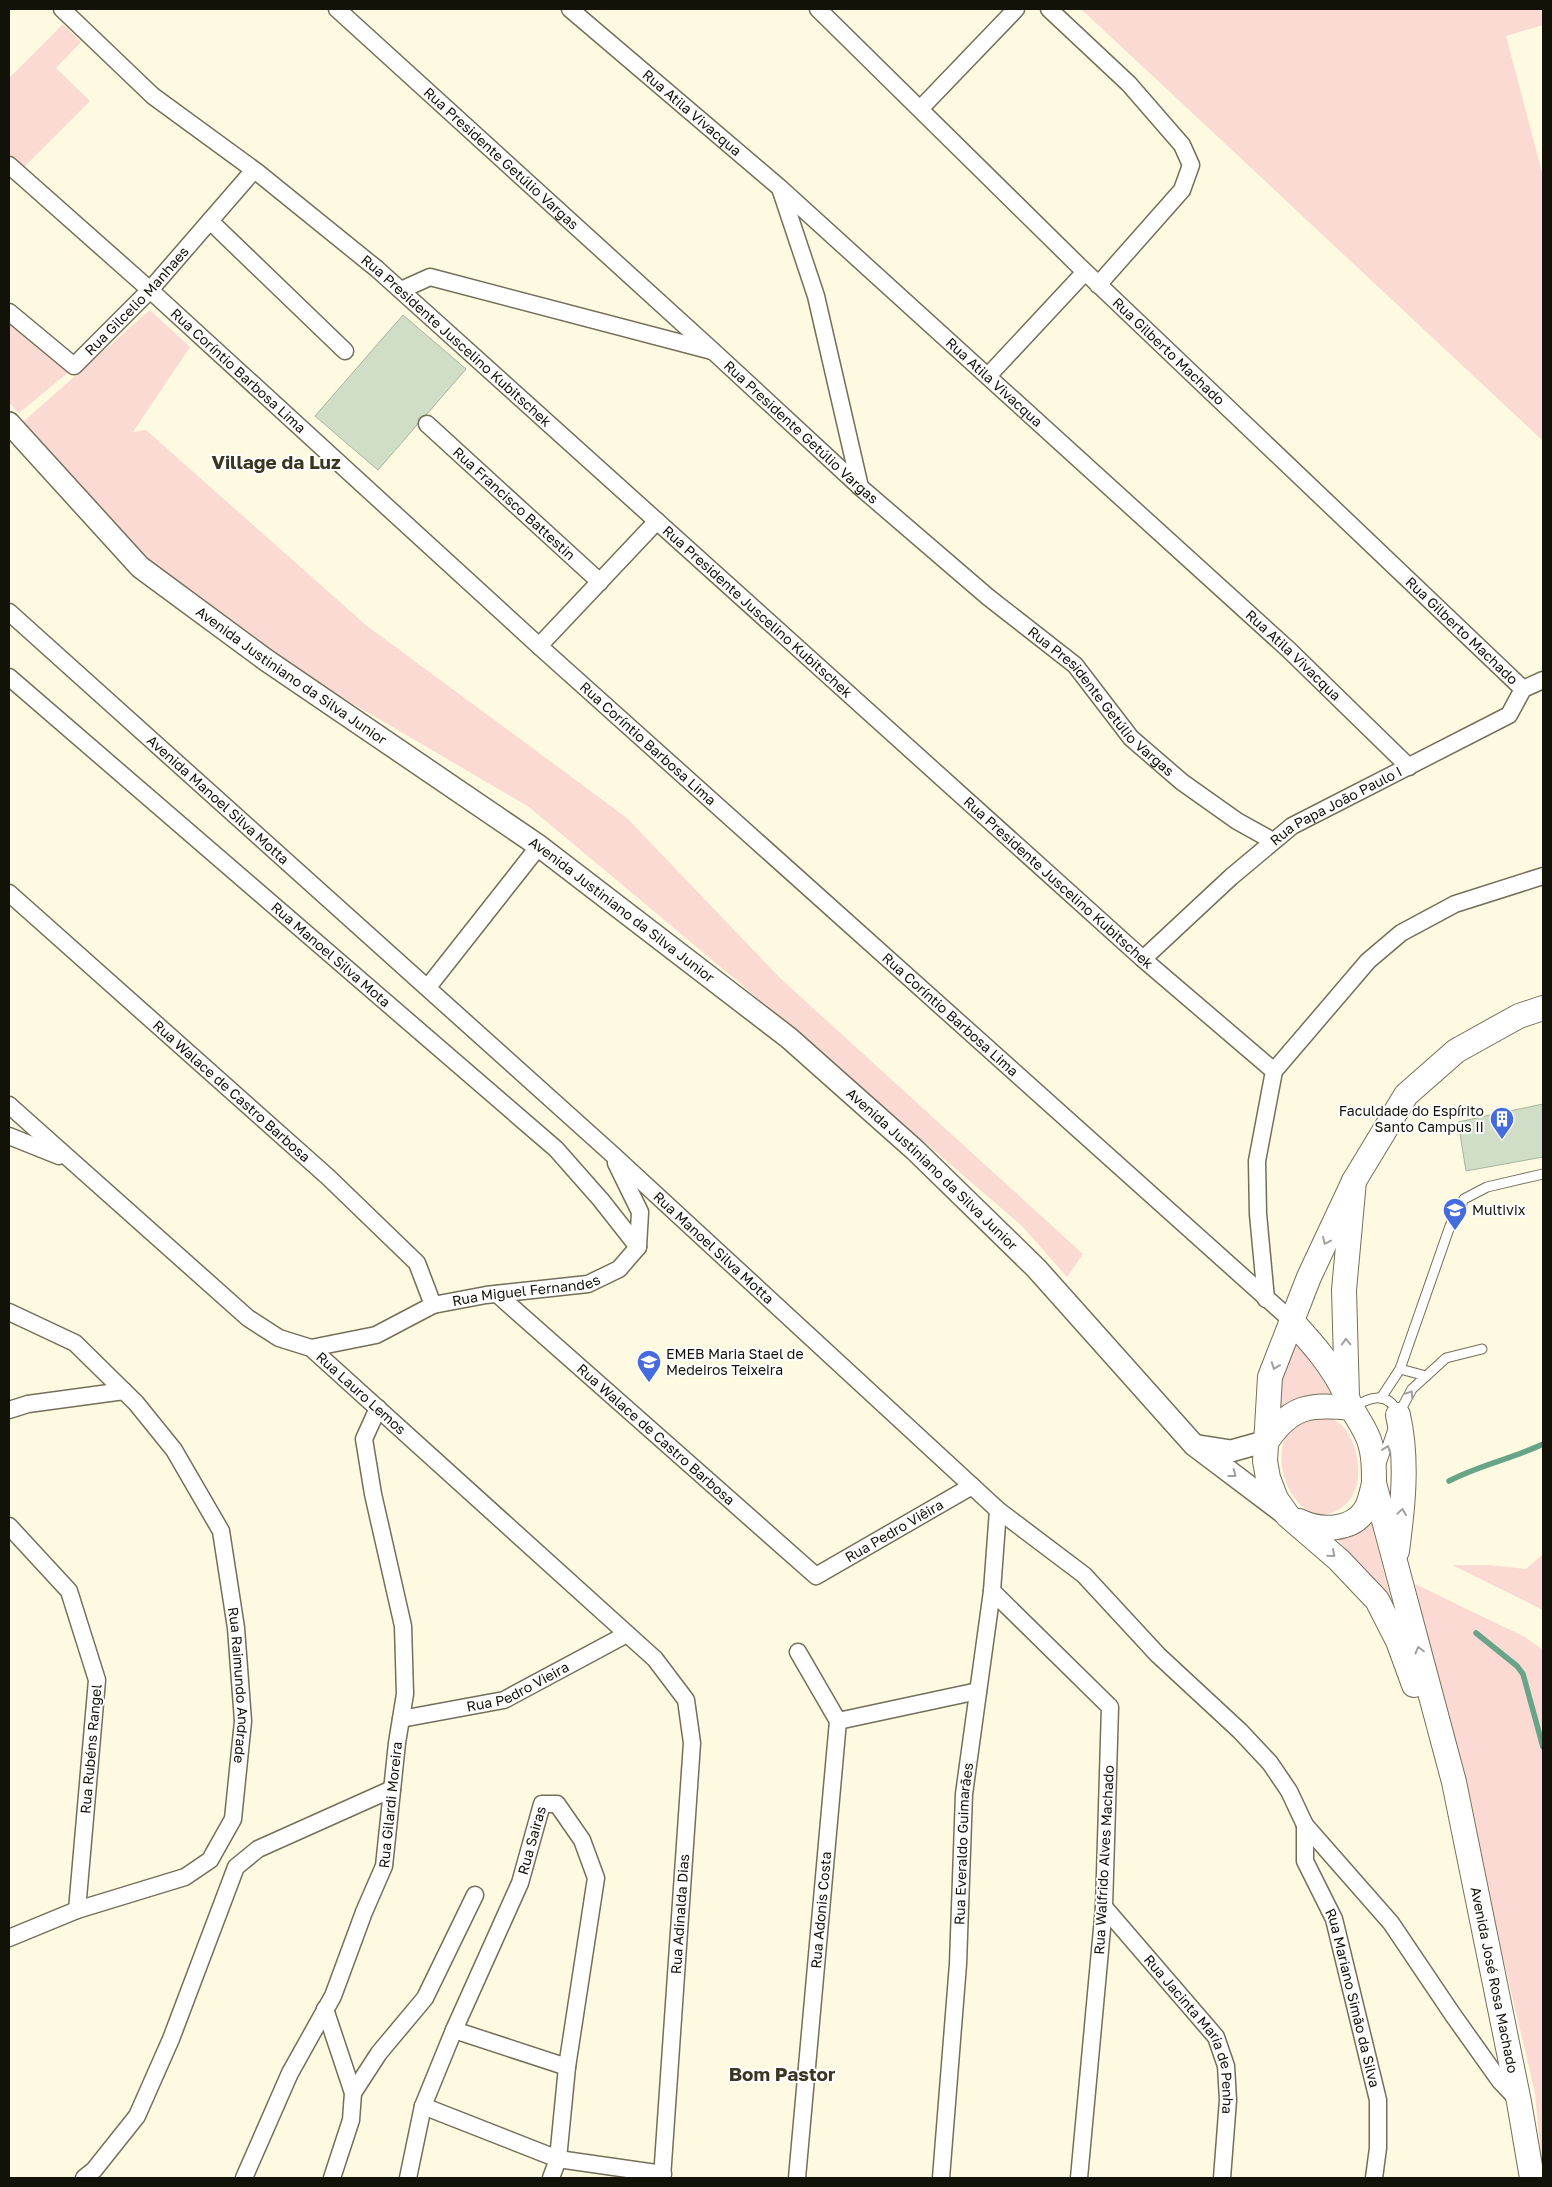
<svg xmlns="http://www.w3.org/2000/svg" width="1552" height="2187" font-family="'Golos Text',sans-serif">
<style>
.green{fill:#fbdad3}
.lines{fill:none;stroke-linecap:round;stroke-linejoin:round}
.stream{stroke:#68a488;stroke-width:5.5}
.building{fill:#d1dec7;stroke:#a7b49e}
.service-casing{stroke:#736f59;stroke-width:11}
.minor-casing{stroke:#736f59;stroke-width:19}
.tertiary-casing{stroke:#736f59;stroke-width:24}
.secondary-casing{stroke:#736f59;stroke-width:26}
.service{stroke:#fff;stroke-width:9}
.minor{stroke:#fff;stroke-width:16}
.tertiary{stroke:#fff;stroke-width:21}
.secondary{stroke:#fff;stroke-width:24}
.oneway{stroke:#a1a09d}
.labels{text-anchor:middle;stroke-width:4;stroke-linejoin:round;paint-order:stroke}
.street-label{font-size:14px;fill:#131209;stroke:#fff}
.poi-label{font-size:14px;fill:#131209;stroke:#fff;text-anchor:start}
.district-label{font-size:19px;font-weight:bold;fill:#3a3622;stroke:#fff}
</style>
<rect width="100%" height="100%" fill="#fefae1"/>
<g class="green">
<path d="M1081 9H1543V25L1506 36 1543 176V441Z"/>
<path d="M63 24 81 42 56 68 90 101 21 170 9 157V78Z"/>
<path d="M150 310 190 347 133 432 146 430 367 626 627 818 780 978 1083 1254 1067 1277 1022 1226 735 979 529 807 285 664 145 561 16 428Z"/>
<path d="M9 323 70 371 19 413 9 403Z"/>
<path d="M1293 1339 1302 1348 1334 1393 1275 1409 1280 1376Z"/>
<path d="M1330 1417C1335 1421 1342 1424 1345 1429 1360 1449 1365 1486 1346 1504 1298 1547 1256 1445 1300 1422 1309 1417 1320 1418 1330 1417Z"/>
<path d="M1371 1523 1390 1596 1337 1539 1350 1535Z"/>
<path d="M1543 1554V1610L1452 1565H1489L1526 1569Z"/>
<path d="M1415 1584 1525 1637 1543 1650V2178L1535 2093Z"/>
</g>
<g class="lines">
<g class="stream">
<path d="M1449 1481C1479 1465 1512 1459 1543 1444"/>
<path d="M1476 1633 1517 1666 1523 1674 1543 1747"/>
</g>
</g>
<g class="building">
<path d="M403 315 466 369 427 414 419 418 417 425 378 470 315 416Z"/>
<path d="M1543 1104V1157L1466 1171 1458 1122Z"/>
</g>
<g class="lines">
<defs>
<g id="service">
<path d="M1400 1369 1426 1376"/>
<path d="M1381 1398 1400 1369 1450 1226 1464 1199 1487 1187 1543 1174"/>
<path d="M1352 1408C1369 1397 1388 1390 1398 1414"/>
<path d="M1398 1415 1412 1389 1446 1358 1482 1349"/>
<path d="M1381 1464 1393 1429"/>
</g>
<g id="minor">
<path id="s1" d="M62 9 153 96 257 172 377 269 1143 959 1274 1071 1257 1161 1258 1214 1266 1299"/>
<path id="s2" d="M337 9 714 352 860 487 988 597 1075 665 1131 738 1182 782 1237 821 1273 841"/>
<path id="s3" d="M570 9 779 187 1289 650 1409 767"/>
<path id="s4" d="M818 9 1078 265 1523 689"/>
<path d="M1049 9 1129 84 1182 145 1191 165 1182 190 1098 285"/>
<path d="M920 109 1016 9"/>
<path id="s5" d="M9 165 150 290 539 646 1291 1320"/>
<path d="M780 188 816 296 860 487"/>
<path d="M210 221 345 351"/>
<path d="M401 290 430 277 712 351"/>
<path id="s6" d="M9 312 74 366 150 290 254 170"/>
<path d="M988 376 1085 272"/>
<path id="s7" d="M427 424 600 582"/>
<path id="s8" d="M9 612 612 1154 998 1510 1084 1575 1158 1655 1240 1731 1270 1763 1289 1791 1305 1825 1391 1923 1453 2015 1500 2081 1518 2100"/>
<path d="M539 646 657 521"/>
<path id="s9" d="M9 677 556 1149 601 1200 638 1247"/>
<path id="s10" d="M9 893 328 1177 417 1263 433 1305"/>
<path id="s11" d="M1143 959 1231 877 1292 826 1509 715 1523 689 1543 680"/>
<path d="M428 987 539 846"/>
<path d="M1274 1071 1368 961 1401 933 1455 904 1543 876"/>
<path id="s12" d="M9 1105 248 1318 279 1338 311 1348 655 1659 686 1700 692 1743 662 2178"/>
<path d="M9 1136 59 1156"/>
<path id="s13" d="M497 1294 816 1576 972 1486"/>
<path id="s14" d="M9 1312 75 1343 136 1403 174 1450 221 1531 236 1628 243 1721 233 1819 210 1860 185 1877 77 1910 9 1938"/>
<path id="s15" d="M311 1348 376 1335 433 1305 486 1295 588 1284 619 1269 638 1247 640 1212 616 1163"/>
<path d="M9 1410 28 1404 124 1391"/>
<path d="M9 1526 69 1591 97 1680 77 1910"/>
<path d="M992 1591 1110 1707 1104 1907 1079 2178"/>
<path id="s16" d="M401 1719 504 1700 627 1634"/>
<path d="M838 1721 978 1691"/>
<path id="s17" d="M1305 1825V1861L1334 1919 1378 2100V2148L1374 2178"/>
<path id="s18" d="M1104 1907 1216 2037 1226 2066 1228 2100 1222 2178"/>
<path d="M325 2009 353 2093 351 2120 332 2178"/>
<path d="M454 2030 567 2067"/>
<path d="M353 2093 379 2053 425 1998 475 1895"/>
<path d="M423 2106 558 2159 663 2174"/>
<path d="M84 2178 94 2170 137 2116 171 2039 236 1867 258 1849 392 1789"/>
<path id="s19" d="M244 2178 290 2073 333 1996 364 1912 384 1866 397 1743 405 1694 403 1626 373 1494 364 1439 378 1408"/>
<path id="s20" d="M408 2178 423 2106 454 2030 520 1883 542 1804H557L582 1840 596 1878 567 2067 558 2159 551 2178"/>
<path id="s21" d="M797 2178 838 1721 798 1652"/>
<path id="s22" d="M941 2178 958 1964 964 1794 992 1591 998 1510"/>
</g>
<g id="tertiary">
<path id="s23" d="M9 423 140 567 266 660 539 846 789 1038 915 1150 1036 1268 1194 1445 1284 1513"/>
<path d="M1199 1446 1231 1451 1267 1441"/>
</g>
<g id="secondary">
<path id="s24" d="M1354 1181 1344 1290 1347 1397C1352 1412 1363 1424 1369 1440 1374 1454 1374 1469 1374 1483L1454 1782 1519 2102 1532 2178"/>
<path d="M1291 1320C1312 1343 1332 1365 1345 1393"/>
<path d="M1267 1441C1291 1405 1311 1404 1351 1408"/>
<path d="M1299 1521C1319 1531 1352 1532 1366 1509 1370 1502 1372 1492 1374 1483"/>
<path d="M1397 1551C1403 1506 1408 1460 1398 1415"/>
<path d="M1414 1685 1398 1641 1377 1600 1339 1560 1288 1516 1276 1499 1268 1478 1265 1461 1270 1377 1309 1277 1354 1181 1406 1095 1456 1051 1519 1016 1543 1008"/>
</g>
</defs>
<use href="#service" class="service-casing"/>
<use href="#minor" class="minor-casing"/>
<use href="#tertiary" class="tertiary-casing"/>
<use href="#secondary" class="secondary-casing"/>
<use href="#service" class="service"/>
<use href="#minor" class="minor"/>
<use href="#tertiary" class="tertiary"/>
<use href="#secondary" class="secondary"/>
</g>
<defs><path id="oneway-chevron" d="M-2-3.5L2.5 0L-2 3.5" fill="none" stroke-width="1.6" stroke-linecap="round" stroke-linejoin="round" transform="scale(1.25)"/></defs>
<g class="oneway">
<use href="#oneway-chevron" transform="translate(1326 1241) rotate(115)"/>
<use href="#oneway-chevron" transform="translate(1346 1342) rotate(-92)"/>
<use href="#oneway-chevron" transform="translate(1275 1366) rotate(110)"/>
<use href="#oneway-chevron" transform="translate(1410 1394) rotate(-57)"/>
<use href="#oneway-chevron" transform="translate(1387 1449) rotate(-71)"/>
<use href="#oneway-chevron" transform="translate(1233 1474) rotate(37)"/>
<use href="#oneway-chevron" transform="translate(1402 1512) rotate(-82)"/>
<use href="#oneway-chevron" transform="translate(1332 1554) rotate(41)"/>
<use href="#oneway-chevron" transform="translate(1419 1650) rotate(-105)"/>
</g>
<defs>
<symbol id="building-pin" viewBox="-11 -11 22 30"><path d="M0 17L-7.5 6A9.5 9.5 0 1 1 7.5 6Z" fill="#446cde" stroke="#fff"/><path d="M-4-6H4V6H1V3H-1V6H-4ZM-2.5-4.3h1.7v1.8h-1.7ZM.8-4.3h1.7v1.8H.8ZM-2.5-1h1.7V.8h-1.7ZM.8-1h1.7V.8H.8Z" fill="#fff"/></symbol>
<symbol id="university-pin" viewBox="-11 -11 22 30"><path d="M0 17L-7.5 6A9.5 9.5 0 1 1 7.5 6Z" fill="#446cde" stroke="#fff"/><path d="M0-5L7-2L0 1L-7-2ZM-4 1L0 2.5L4 1V4Q0 6-4 4Z" fill="#fff"/></symbol>
<symbol id="school-pin" viewBox="-11 -11 22 30"><path d="M0 17L-7.5 6A9.5 9.5 0 1 1 7.5 6Z" fill="#446cde" stroke="#fff"/><path d="M0-5L7-2L0 1L-7-2ZM-4 1L0 2.5L4 1V4Q0 6-4 4Z" fill="#fff"/></symbol>
</defs>
<g fill-rule="evenodd">
<use href="#building-pin" x="1488" y="1105" width="28" height="38"/>
<use href="#university-pin" x="1441" y="1196" width="28" height="38"/>
<use href="#school-pin" x="635" y="1348" width="28" height="38"/>
</g>
<g class="labels">
<g class="street-label">
<text dy="5" stroke="none"><textPath href="#s3" startOffset="160">Rua Atila Vivacqua</textPath></text>
<text dy="5" stroke="none"><textPath href="#s2" startOffset="222">Rua Presidente Getúlio Vargas</textPath></text>
<text dy="5" stroke="none"><textPath href="#s6" startOffset="175">Rua Gilcelio Manhaes</textPath></text>
<text dy="5" stroke="none"><textPath href="#s1" startOffset="516">Rua Presidente Juscelino Kubitschek</textPath></text>
<text dy="5" stroke="none"><textPath href="#s4" startOffset="490">Rua Gilberto Machado</textPath></text>
<text dy="5" stroke="none"><textPath href="#s5" startOffset="308">Rua Coríntio Barbosa Lima</textPath></text>
<text dy="5" stroke="none"><textPath href="#s3" startOffset="565">Rua Atila Vivacqua</textPath></text>
<text dy="5" stroke="none"><textPath href="#s2" startOffset="628">Rua Presidente Getúlio Vargas</textPath></text>
<text dy="5" stroke="none"><textPath href="#s7" startOffset="118">Rua Francisco Battestin</textPath></text>
<text dy="5" stroke="none"><textPath href="#s1" startOffset="921">Rua Presidente Juscelino Kubitschek</textPath></text>
<text dy="5" stroke="none"><textPath href="#s4" startOffset="895">Rua Gilberto Machado</textPath></text>
<text dy="5" stroke="none"><textPath href="#s3" startOffset="970">Rua Atila Vivacqua</textPath></text>
<text dy="5" stroke="none"><textPath href="#s23" startOffset="381">Avenida Justiniano da Silva Junior</textPath></text>
<text dy="5" stroke="none"><textPath href="#s2" startOffset="1032">Rua Presidente Getúlio Vargas</textPath></text>
<text dy="5" stroke="none"><textPath href="#s5" startOffset="862">Rua Coríntio Barbosa Lima</textPath></text>
<text dy="5" stroke="none"><textPath href="#s8" startOffset="281">Avenida Manoel Silva Motta</textPath></text>
<text dy="5" stroke="none"><textPath href="#s11" startOffset="248">Rua Papa João Paulo I</textPath></text>
<text dy="5" stroke="none"><textPath href="#s1" startOffset="1326">Rua Presidente Juscelino Kubitschek</textPath></text>
<text dy="5" stroke="none"><textPath href="#s23" startOffset="786">Avenida Justiniano da Silva Junior</textPath></text>
<text dy="5" stroke="none"><textPath href="#s9" startOffset="425">Rua Manoel Silva Mota</textPath></text>
<text dy="5" stroke="none"><textPath href="#s5" startOffset="1268">Rua Coríntio Barbosa Lima</textPath></text>
<text dy="5" stroke="none"><textPath href="#s10" startOffset="298">Rua Walace de Castro Barbosa</textPath></text>
<text dy="5" stroke="none"><textPath href="#s23" startOffset="1191">Avenida Justiniano da Silva Junior</textPath></text>
<text dy="5" stroke="none"><textPath href="#s8" startOffset="949">Rua Manoel Silva Motta</textPath></text>
<text dy="5" stroke="none"><textPath href="#s15" startOffset="225">Rua Miguel Fernandes</textPath></text>
<text dy="5" stroke="none"><textPath href="#s12" startOffset="458">Rua Lauro Lemos</textPath></text>
<text dy="5" stroke="none"><textPath href="#s13" startOffset="212">Rua Walace de Castro Barbosa</textPath></text>
<text dy="5" stroke="none"><textPath href="#s13" startOffset="516">Rua Pedro Viêira</textPath></text>
<text dy="5" stroke="none"><textPath href="#s14" startOffset="468">Rua Raimundo Andrade</textPath></text>
<text dy="5" stroke="none"><textPath href="#s16" startOffset="122">Rua Pedro Vieira</textPath></text>
<text transform="translate(91 1749) rotate(-85)" y="5">Rua Rubéns Rangel</text>
<text dy="5" stroke="none"><textPath href="#s19" startOffset="404">Rua Gilardi Moreira</textPath></text>
<text dy="5" stroke="none"><textPath href="#s20" startOffset="361">Rua Sairas</textPath></text>
<text dy="5" stroke="none"><textPath href="#s22" startOffset="335">Rua Everaldo Guimarães</textPath></text>
<text transform="translate(1104 1860) rotate(-87)" y="5">Rua Walfrido Alves Machado</text>
<text dy="5" stroke="none"><textPath href="#s21" startOffset="269">Rua Adonis Costa</textPath></text>
<text transform="translate(680 1914) rotate(-86)" y="5">Rua Adinalda Dias</text>
<text dy="5" stroke="none"><textPath href="#s24" startOffset="820">Avenida José Rosa Machado</textPath></text>
<text dy="5" stroke="none"><textPath href="#s17" startOffset="182">Rua Mariano Simão da Silva</textPath></text>
<text dy="5" stroke="none"><textPath href="#s18" startOffset="158">Rua Jacinta Maria de Penha</textPath></text>
</g>
<g class="poi-label">
<text x="1484" y="1116" text-anchor="end">Faculdade do Espírito<tspan x="1484" dy="16">Santo Campus II</tspan></text>
<text x="1472" y="1215">Multivix</text>
<text x="666" y="1359">EMEB Maria Stael de<tspan x="666" dy="16">Medeiros Teixeira</tspan></text>
</g>
<g class="district-label">
<text x="276" y="469">Village da Luz</text>
<text x="782" y="2081">Bom Pastor</text>
</g>
</g>
<rect width="1552" height="2187" fill="none" stroke="#131209" stroke-width="20"/>
</svg>
